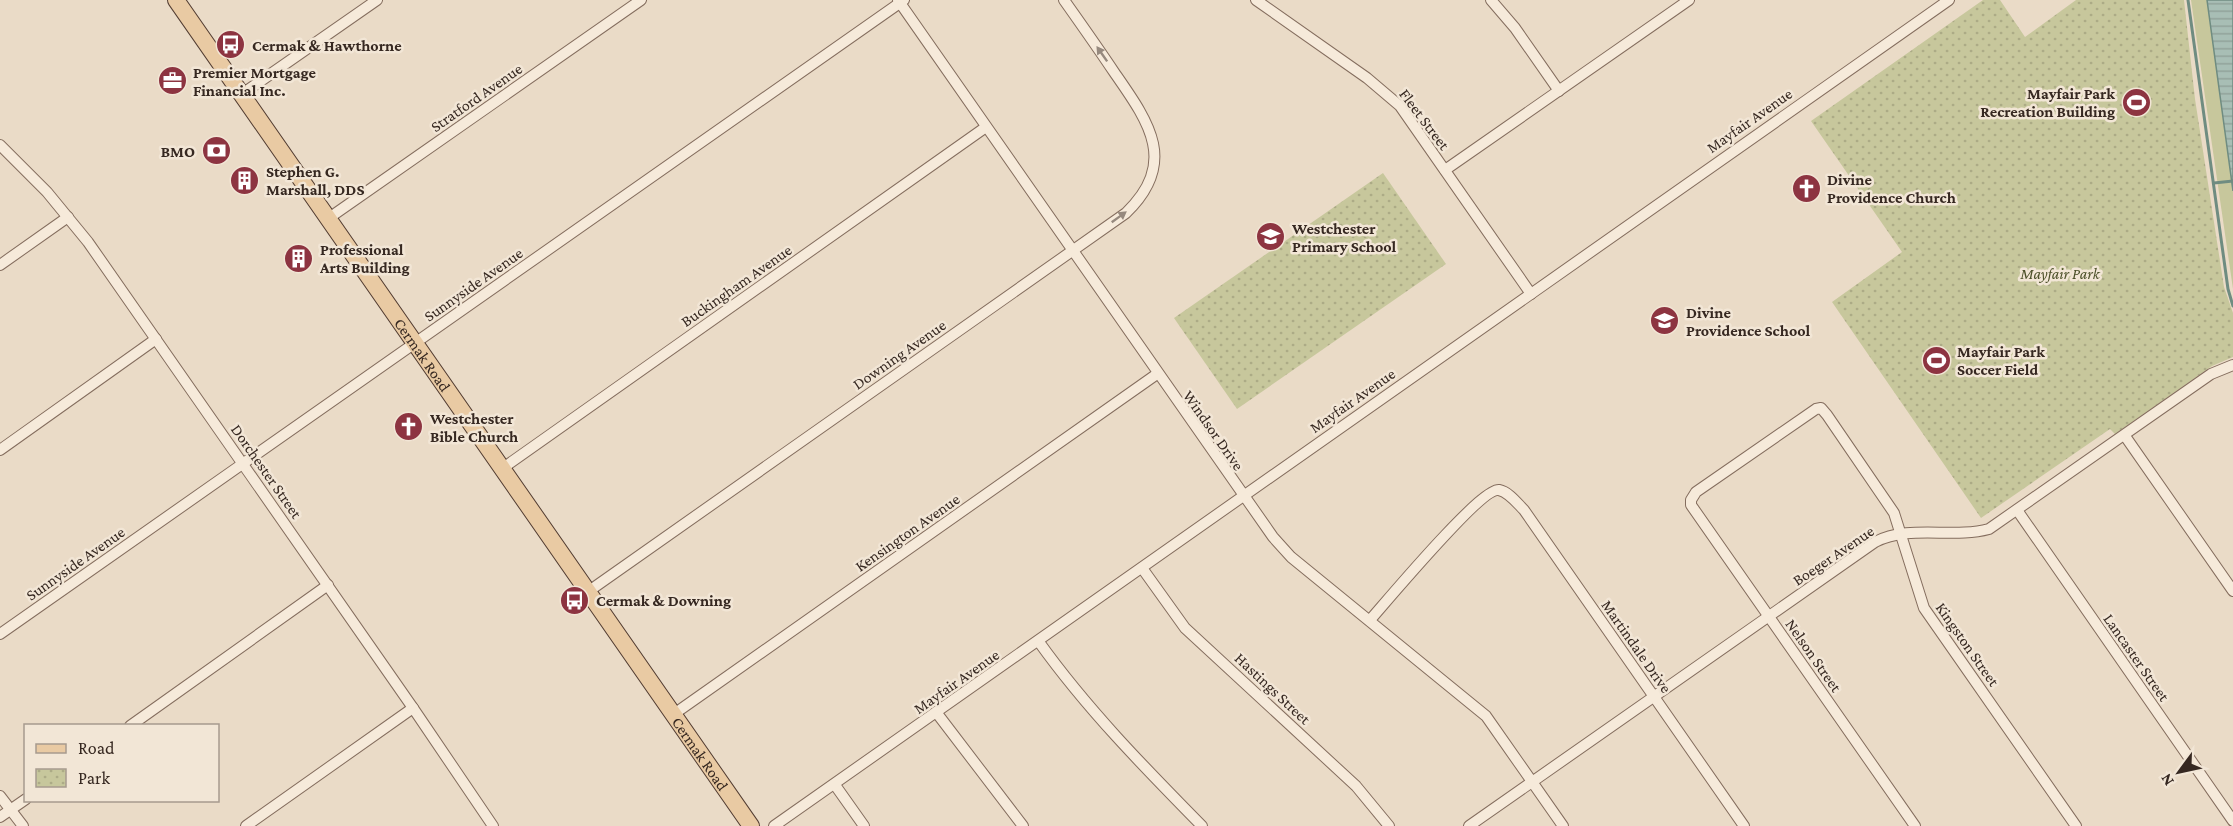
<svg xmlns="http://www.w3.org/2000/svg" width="2233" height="826" font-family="'Crimson Pro',serif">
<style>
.green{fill:#c7c79c}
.park{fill:url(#park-dots)}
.water{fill:url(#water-rules);stroke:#6f8c81;stroke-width:1.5}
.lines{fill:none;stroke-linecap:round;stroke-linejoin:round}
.stream{stroke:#6f8c81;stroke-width:3}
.minor-casing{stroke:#846d5e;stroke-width:12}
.primary-casing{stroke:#533d32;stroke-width:18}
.minor{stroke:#f6eada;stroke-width:10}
.primary{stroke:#e9caa3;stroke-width:16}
.oneway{fill:#96897e}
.labels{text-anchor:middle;stroke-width:5;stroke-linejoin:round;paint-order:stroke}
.poi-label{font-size:16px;font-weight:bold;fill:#362821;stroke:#f2e6d6;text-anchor:start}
.street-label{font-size:16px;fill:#362821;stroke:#f2e6d6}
.park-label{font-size:16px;font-style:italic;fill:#4c5029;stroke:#f2e6d6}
</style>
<defs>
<pattern id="park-dots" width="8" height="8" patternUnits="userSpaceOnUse" patternTransform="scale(1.5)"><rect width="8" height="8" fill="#c7c79c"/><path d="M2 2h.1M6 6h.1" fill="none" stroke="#acab86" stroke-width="1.8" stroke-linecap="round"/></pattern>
<pattern id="water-rules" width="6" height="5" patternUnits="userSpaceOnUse" patternTransform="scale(1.5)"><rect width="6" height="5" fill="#a8beb5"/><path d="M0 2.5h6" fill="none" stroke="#91a39b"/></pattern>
</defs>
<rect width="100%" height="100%" fill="#eadbc7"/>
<path class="green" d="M2191 0H2233V289L2193 14Z"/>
<g class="park">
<path d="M1983 0H2000L2025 37 2076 0H2184L2195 99 2224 287 2233 313V357L2212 366 2115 434 2110 429 1981 518 1832 302 1902 252 1811 121Z"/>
<path d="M1383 173 1446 264 1237 409 1174 318Z"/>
</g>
<path class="water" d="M2207 0H2233V191Z"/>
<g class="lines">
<g class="stream">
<path d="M2188 0 2228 289 2233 306"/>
<path d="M2214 183 2233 181"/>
</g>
<defs>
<g id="minor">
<path d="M898 0 1273 537 1291 557 1486 716 1563 826"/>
<path d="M1256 0 1367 78 1400 106 1531 294"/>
<path d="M1491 0 1515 28 1559 91"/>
<path d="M242 94 377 0"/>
<path d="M0 145 47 192 88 242 413 708 493 826"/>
<path d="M1445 170 1689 0"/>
<path d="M329 218 641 0"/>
<path d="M0 265 68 217"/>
<path d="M2125 436 2233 591"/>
<path d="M0 450 156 339"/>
<path d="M503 468 986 127"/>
<path d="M2017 510 2233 821"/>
<path d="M1142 568 1185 628 1356 786 1389 826"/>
<path d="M589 591 1126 213C1179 162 1148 121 1114 72 1098 48 1081 24 1064 0"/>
<path d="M1370 620C1386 602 1482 487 1499 490 1509 492 1517 503 1524 510L1744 826"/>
<path d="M0 634 904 0"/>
<path d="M1039 642C1087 709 1144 767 1202 826"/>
<path d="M936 712 1023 826"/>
<path d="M674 714 1157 374"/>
<path d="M130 726 328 585"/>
<path d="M835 785 864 826"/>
<path d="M0 796 23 826"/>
<path d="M0 817 26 799"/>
<path d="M246 826 413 708"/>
<path d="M774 826 1949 0"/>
<path d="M1469 826 1875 542C1910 524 1952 539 1989 529L2211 374 2233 365"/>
<path d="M1915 826 1691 505V500L1696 492 1816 409 1821 408 1827 415 1894 513 1924 608 2076 826"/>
</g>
<g id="primary">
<path id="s1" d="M176 0 751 826"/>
</g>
</defs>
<use href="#minor" class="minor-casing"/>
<use href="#primary" class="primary-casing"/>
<use href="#minor" class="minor"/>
<use href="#primary" class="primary"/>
</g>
<defs><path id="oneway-solid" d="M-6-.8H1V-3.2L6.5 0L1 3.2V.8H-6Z" transform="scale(1.5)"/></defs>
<g class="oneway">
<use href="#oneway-solid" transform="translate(1102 54) rotate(-125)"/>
<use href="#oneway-solid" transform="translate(1119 217) rotate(-36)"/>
</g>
<defs>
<symbol id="bus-disc" viewBox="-11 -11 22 22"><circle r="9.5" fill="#8d3441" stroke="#f2e6d6"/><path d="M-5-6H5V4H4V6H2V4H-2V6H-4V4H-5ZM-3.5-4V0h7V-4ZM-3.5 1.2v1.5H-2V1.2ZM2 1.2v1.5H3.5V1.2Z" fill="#fff"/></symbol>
<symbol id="office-disc" viewBox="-11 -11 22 22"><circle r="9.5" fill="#8d3441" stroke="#f2e6d6"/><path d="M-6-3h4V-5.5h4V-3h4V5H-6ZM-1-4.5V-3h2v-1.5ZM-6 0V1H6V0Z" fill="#fff"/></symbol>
<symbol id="stadium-disc" viewBox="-11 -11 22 22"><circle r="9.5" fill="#8d3441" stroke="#f2e6d6"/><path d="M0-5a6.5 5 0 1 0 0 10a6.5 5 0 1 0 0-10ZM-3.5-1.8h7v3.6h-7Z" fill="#fff"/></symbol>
<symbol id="bank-disc" viewBox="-11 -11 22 22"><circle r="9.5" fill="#8d3441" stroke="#f2e6d6"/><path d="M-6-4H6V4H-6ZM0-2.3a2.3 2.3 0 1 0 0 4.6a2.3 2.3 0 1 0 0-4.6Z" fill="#fff"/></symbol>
<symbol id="building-disc" viewBox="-11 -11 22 22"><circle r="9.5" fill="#8d3441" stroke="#f2e6d6"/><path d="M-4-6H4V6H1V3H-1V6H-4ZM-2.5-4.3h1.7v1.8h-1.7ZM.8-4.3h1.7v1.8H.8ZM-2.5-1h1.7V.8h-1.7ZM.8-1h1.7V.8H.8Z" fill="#fff"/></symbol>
<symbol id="church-disc" viewBox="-11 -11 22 22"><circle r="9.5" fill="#8d3441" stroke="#f2e6d6"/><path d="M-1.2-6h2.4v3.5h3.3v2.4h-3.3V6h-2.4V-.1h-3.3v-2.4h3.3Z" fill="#fff"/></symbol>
<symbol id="school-disc" viewBox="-11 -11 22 22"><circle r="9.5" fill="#8d3441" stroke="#f2e6d6"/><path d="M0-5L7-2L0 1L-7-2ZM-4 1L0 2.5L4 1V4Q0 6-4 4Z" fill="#fff"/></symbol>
</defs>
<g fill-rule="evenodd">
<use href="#bus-disc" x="214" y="28" width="33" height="33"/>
<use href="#office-disc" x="156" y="64" width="33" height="33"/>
<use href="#stadium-disc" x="2120" y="86" width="33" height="33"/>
<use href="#bank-disc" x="200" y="134" width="33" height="33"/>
<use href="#building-disc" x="228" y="164" width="33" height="33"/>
<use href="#church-disc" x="1790" y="172" width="33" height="33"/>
<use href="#school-disc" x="1254" y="220" width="33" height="33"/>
<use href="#building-disc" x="282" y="242" width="33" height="33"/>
<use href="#school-disc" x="1648" y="304" width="33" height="33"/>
<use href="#stadium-disc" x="1920" y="344" width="33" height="33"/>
<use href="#church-disc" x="392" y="410" width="33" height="33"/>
<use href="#bus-disc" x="558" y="584" width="33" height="33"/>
</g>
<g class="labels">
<g class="poi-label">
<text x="252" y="51">Cermak &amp; Hawthorne</text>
<text x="193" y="78">Premier Mortgage<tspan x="193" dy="18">Financial Inc.</tspan></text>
<text x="2115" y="99" text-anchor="end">Mayfair Park<tspan x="2115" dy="18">Recreation Building</tspan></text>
<text x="195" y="157" text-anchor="end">BMO</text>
<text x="266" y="177">Stephen G.<tspan x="266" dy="18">Marshall, DDS</tspan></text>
<text x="1827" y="185">Divine<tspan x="1827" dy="18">Providence Church</tspan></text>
<text x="1292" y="234">Westchester<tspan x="1292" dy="18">Primary School</tspan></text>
<text x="320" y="255">Professional<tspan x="320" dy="18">Arts Building</tspan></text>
<text x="1686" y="318">Divine<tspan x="1686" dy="18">Providence School</tspan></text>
<text x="1957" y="357">Mayfair Park<tspan x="1957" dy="18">Soccer Field</tspan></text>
<text x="430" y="424">Westchester<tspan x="430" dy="18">Bible Church</tspan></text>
<text x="596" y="606">Cermak &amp; Downing</text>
</g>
<g class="street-label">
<text transform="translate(476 97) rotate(-35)" y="6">Stratford Avenue</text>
<text transform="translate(1425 119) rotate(53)" y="6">Fleet Street</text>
<text transform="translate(1749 120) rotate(-35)" y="6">Mayfair Avenue</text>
<text transform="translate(473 284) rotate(-35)" y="6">Sunnyside Avenue</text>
<text transform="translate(736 285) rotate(-35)" y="6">Buckingham Avenue</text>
<text dy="6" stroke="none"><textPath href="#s1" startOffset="432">Cermak Road</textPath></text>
<text transform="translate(899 354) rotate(-35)" y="6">Downing Avenue</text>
<text transform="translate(1352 400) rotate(-35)" y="6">Mayfair Avenue</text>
<text transform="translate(1214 430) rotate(55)" y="6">Windsor Drive</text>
<text transform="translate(267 471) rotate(55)" y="6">Dorchester Street</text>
<text transform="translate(907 532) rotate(-35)" y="6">Kensington Avenue</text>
<text transform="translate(1833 555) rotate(-34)" y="6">Boeger Avenue</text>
<text transform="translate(75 563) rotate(-35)" y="6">Sunnyside Avenue</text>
<text transform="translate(1968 644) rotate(55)" y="6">Kingston Street</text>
<text transform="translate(1637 646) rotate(55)" y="6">Martindale Drive</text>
<text transform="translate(1814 655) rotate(55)" y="6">Nelson Street</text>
<text transform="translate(2137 657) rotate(55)" y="6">Lancaster Street</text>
<text transform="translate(956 681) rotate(-35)" y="6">Mayfair Avenue</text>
<text transform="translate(1273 688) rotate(43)" y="6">Hastings Street</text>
<text dy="6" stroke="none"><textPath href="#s1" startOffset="918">Cermak Road</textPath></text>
</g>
<g class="park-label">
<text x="2060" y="279">Mayfair Park</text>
</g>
</g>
<rect x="24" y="724" width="195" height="78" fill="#f2e6d6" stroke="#a79a8e" stroke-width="1.5"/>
<rect x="36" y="744" width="30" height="9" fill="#e9caa3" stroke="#a79a8e" stroke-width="1.5"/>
<text x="78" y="754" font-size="18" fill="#362821">Road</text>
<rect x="36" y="769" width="30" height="18" fill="url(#park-dots)" stroke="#a79a8e" stroke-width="1.5"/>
<text x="78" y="784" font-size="18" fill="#362821">Park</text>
<g transform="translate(2179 772) rotate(237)" stroke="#f2e6d6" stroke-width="4.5" paint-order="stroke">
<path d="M0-4.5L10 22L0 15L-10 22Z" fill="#362821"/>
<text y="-9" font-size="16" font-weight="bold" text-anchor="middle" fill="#362821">N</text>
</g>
</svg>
